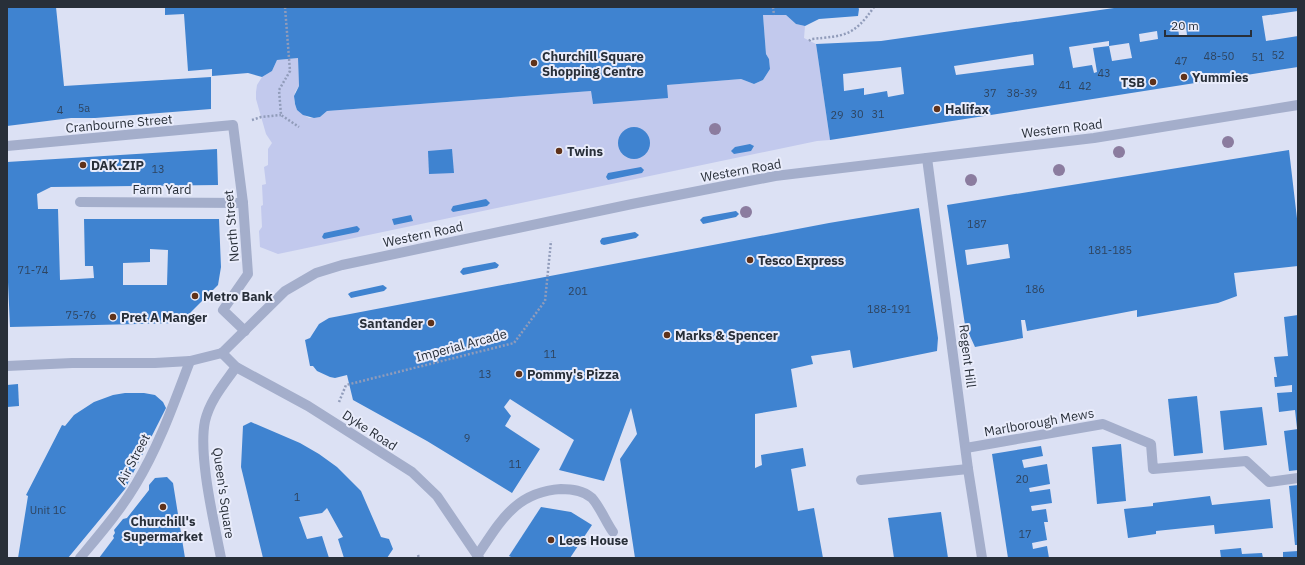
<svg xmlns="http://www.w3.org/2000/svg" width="1305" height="565" font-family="'IBM Plex Sans',sans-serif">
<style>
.plaza{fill:#c2c9ed}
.building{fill:#3f83d0;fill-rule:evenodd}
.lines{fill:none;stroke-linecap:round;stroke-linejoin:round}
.path{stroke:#919cba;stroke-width:2.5;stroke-dasharray:2 2;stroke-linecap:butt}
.service{stroke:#a4aecb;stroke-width:10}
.pedestrian{stroke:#a4aecb;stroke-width:10}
.minor{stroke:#a4aecb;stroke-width:10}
.tertiary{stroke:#a4aecb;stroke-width:10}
.tree{fill:#8b7c9f}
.poi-dot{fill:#5f321a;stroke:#e9ecfb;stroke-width:1.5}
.labels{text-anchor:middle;stroke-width:4;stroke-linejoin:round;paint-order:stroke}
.number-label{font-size:11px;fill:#2e445f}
.poi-label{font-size:13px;font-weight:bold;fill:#282f39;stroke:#e9ecfb;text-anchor:start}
.street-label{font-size:13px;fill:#282f39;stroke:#e9ecfb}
</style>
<rect width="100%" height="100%" fill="#dce1f4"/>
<path class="plaza" d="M763 15H786L796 24 805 26 804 38 816 44 830 140 817 141 278 254 260 247 259 231 262 227 261 206 263 205 262 185 266 184 264 167 268 165V149L272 143 266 134 256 99V92L257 85 262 77 272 71 277 60 298 58 299 86 295 92 294 101 297 110 309 118 320 117 327 111 591 91 593 104 667 85 741 79 754 84 763 80 770 69 769 59 766 54Z"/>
<g class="building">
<path d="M7 7H56L64 86 211 77V109L95 118H71L7 126Z"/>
<path d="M165 7H858L859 9 858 16 819 19 805 26 796 24 786 15H763L766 54 769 59 770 69 763 80 754 84 741 79 667 85 668 98 593 104 591 91 327 111 320 117 314 118 303 115 297 110 295 104 294 96 299 86 298 58 277 60 272 71 262 77 248 73 212 76V69L188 71 184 14 165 15Z"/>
<path d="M1121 7H1298V11L1262 16 1266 41 1298 36V67L830 140 816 44 881 41ZM1186 26 1187 35 1179 36 1178 27ZM1157 31 1158 39 1140 42 1139 34ZM1109 41V46L1129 43 1132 58 1112 61 1109 46 1093 48 1097 72 1094 73 1092 65 1073 68 1069 47ZM1033 54 1034 65 956 75 954 66ZM901 67 904 94 888 97 887 91 864 95V88L844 91 843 74Z"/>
<circle cx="634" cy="143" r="16"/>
<path d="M750 144 754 146 751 151 734 154 731 151 735 147Z"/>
<path d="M217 149 218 185 51 187 37 194 38 209H58L60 280 94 278 93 266H85L84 219H219L221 267 218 285 180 323 10 327 7 260V162ZM150 249 168 250 167 285H123V263L150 262Z"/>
<path d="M452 149 454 173 429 174 428 151Z"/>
<path d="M1289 150 1298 227V266L1234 273 1237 296 1218 303 1137 317V310L1027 331 1025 320H1021L1023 338 975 347 965 325 947 205ZM1008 244 1010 258 967 265 965 250Z"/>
<path d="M641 167 644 170 642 173 608 180 606 177 608 173Z"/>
<path d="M486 199 490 203 487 206 453 212 451 210 453 206Z"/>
<path d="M919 208 938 338 937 351 853 368 850 350 811 356 813 364 791 369 797 407 755 414V468L762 465 761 455 803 448 806 466 791 469 798 511 814 508 823 558H635L620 459 637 434 631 408 604 481 559 470 574 440 510 399 504 407 511 416 505 426 540 449 512 493 427 441 353 400 347 375 335 378 330 377 317 371 313 366H310L305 340 310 338 319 324 329 318 829 223Z"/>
<path d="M736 211 739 214 736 217 703 224 700 220 703 217Z"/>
<path d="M411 215 413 221 394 225 392 219Z"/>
<path d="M357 226 360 229 358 232 324 239 322 237 324 233Z"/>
<path d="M635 232 639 235 636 238 604 245 601 244 600 241 602 238Z"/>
<path d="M495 262 499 265 497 268 463 275 460 272 463 268Z"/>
<path d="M383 285 387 288 384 291 351 298 348 294 351 292Z"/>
<path d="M1298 315V428H1297L1295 410 1279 412 1277 393 1292 392V385L1275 387 1274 377H1277L1274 357 1288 356 1284 317Z"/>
<path d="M18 384 19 406 7 407V385Z"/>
<path d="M125 393H144L155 395 163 402 166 408 125 489 68 558H18L28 496 26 495 62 425 65 426 74 415 94 402 113 395Z"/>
<path d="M1197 396 1203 453 1174 456 1168 399Z"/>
<path d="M1262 407 1267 445 1224 450 1220 411Z"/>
<path d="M251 422 300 443 319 454 337 467 361 491 381 537 389 539 393 549 387 558H344L338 539 343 537 327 508 322 513 299 517 307 539 322 536 329 558H263L241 467 243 426Z"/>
<path d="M1298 429V470L1289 471 1284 431Z"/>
<path d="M1121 444 1126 501 1097 504 1092 447Z"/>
<path d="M1041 446 1043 456 1022 460 1024 468 1047 464 1050 484 1029 488 1030 492 1050 489 1052 503 1031 506 1032 511 1046 509 1048 522H1044L1047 540 1032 543 1033 549 1047 546 1049 558H1008L992 454Z"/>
<path d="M167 477 173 483 185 558H99L114 538 113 536 115 533 114 530 123 519 127 518 149 490V485L155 478Z"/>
<path d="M1298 485V545H1295L1289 486Z"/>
<path d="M1210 496 1212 505 1270 499 1273 528 1215 534 1214 525 1156 531V534L1128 538 1124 509 1153 506V503Z"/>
<path d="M541 507 571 512 592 525 570 558H513L509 556Z"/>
<path d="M941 512 948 558H894L888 518Z"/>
<path d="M1241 548 1242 554 1262 553 1263 558H1221L1220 550Z"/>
<path d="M1298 551V558H1283V552Z"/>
</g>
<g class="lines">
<g class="path">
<path d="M285 7 290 71 279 90 281 115 299 127"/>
<path d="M773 7 774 15"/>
<path d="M809 41 811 39C845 36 854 36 874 7"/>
<path d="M252 120 261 117 281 115"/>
<path d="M339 402 346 385 514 343 545 301 551 241"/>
<path d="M418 555 419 558"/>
</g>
<g class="service">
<path d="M80 202 243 203"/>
<path d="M861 480 968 469"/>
<path d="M477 556C500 522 515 492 561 489 572 489 583 490 592 498 600 507 606 522 613 532"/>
</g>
<g class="pedestrian">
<path d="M7 146 233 125 243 203 248 274 223 310 245 331"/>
<path d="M80 558C100 534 120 511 136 484 159 446 174 403 190 361"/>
</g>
<g class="minor">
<path d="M927 158 968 469 982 558"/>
<path d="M966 448 1103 424 1151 444 1153 469 1246 461 1269 482 1298 478"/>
<path d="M221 558C214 522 198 455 205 421 210 400 224 384 236 367"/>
</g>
<g class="tertiary">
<path d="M222 353 285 291 316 273 342 265 632 204 775 176 1094 138 1298 105"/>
<path d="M222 353 236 367 308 406 412 472 437 496 479 558"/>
<path d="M7 366 72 363H155L190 361 222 353"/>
</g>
</g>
<g class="tree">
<circle cx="715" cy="129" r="6"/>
<circle cx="1228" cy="142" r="6"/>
<circle cx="1119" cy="152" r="6"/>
<circle cx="1059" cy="170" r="6"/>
<circle cx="971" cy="180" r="6"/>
<circle cx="746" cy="212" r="6"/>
</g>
<g class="poi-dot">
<circle cx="534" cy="63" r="4"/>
<circle cx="1184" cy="77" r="4"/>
<circle cx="1153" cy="82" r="4"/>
<circle cx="937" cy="109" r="4"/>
<circle cx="559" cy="151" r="4"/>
<circle cx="83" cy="165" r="4"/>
<circle cx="750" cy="260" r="4"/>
<circle cx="195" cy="296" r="4"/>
<circle cx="113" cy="317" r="4"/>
<circle cx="431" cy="323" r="4"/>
<circle cx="667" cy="335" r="4"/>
<circle cx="519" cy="374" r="4"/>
<circle cx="163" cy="507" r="4"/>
<circle cx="551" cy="540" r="4"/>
</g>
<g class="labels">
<g class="number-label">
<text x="1278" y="59">52</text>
<text x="1219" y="60">48-50</text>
<text x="1258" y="61">51</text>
<text x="1181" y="65">47</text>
<text x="1104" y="77">43</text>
<text x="1065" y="89">41</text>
<text x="1085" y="90">42</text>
<text x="990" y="97">37</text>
<text x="1022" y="97">38-39</text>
<text x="84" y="112">5a</text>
<text x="60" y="114">4</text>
<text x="857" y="118">30</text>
<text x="878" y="118">31</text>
<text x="837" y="119">29</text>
<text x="158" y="173">13</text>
<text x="977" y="228">187</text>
<text x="1110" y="254">181-185</text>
<text x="33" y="274">71-74</text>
<text x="1035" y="293">186</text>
<text x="578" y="295">201</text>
<text x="889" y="313">188-191</text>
<text x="81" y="319">75-76</text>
<text x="550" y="358">11</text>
<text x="485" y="378">13</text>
<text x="467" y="442">9</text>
<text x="515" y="468">11</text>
<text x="1022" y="483">20</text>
<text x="297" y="501">1</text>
<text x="48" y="514">Unit 1C</text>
<text x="1025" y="538">17</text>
</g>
<g class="poi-label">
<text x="542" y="61">Churchill Square<tspan x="542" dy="15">Shopping Centre</tspan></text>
<text x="1192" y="82">Yummies</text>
<text x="1145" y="87" text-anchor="end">TSB</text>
<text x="945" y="114">Halifax</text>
<text x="567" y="156">Twins</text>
<text x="91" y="170">DAK.ZIP</text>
<text x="758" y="265">Tesco Express</text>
<text x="203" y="301">Metro Bank</text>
<text x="121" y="322">Pret A Manger</text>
<text x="423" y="328" text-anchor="end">Santander</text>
<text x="675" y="340">Marks &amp; Spencer</text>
<text x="527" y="379">Pommy's Pizza</text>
<text x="163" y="526" text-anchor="middle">Churchill's<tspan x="163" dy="15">Supermarket</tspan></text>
<text x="559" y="545">Lees House</text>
</g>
<g class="street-label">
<text transform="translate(119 123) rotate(-5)" y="5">Cranbourne Street</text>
<text transform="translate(1062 128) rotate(-7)" y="5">Western Road</text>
<text transform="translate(741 170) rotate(-10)" y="5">Western Road</text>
<text x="162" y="194">Farm Yard</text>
<text transform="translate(231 226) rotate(-95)" y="5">North Street</text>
<text transform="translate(423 234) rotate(-12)" y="5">Western Road</text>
<text transform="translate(461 345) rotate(-15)" y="5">Imperial Arcade</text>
<text transform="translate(968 356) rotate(83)" y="5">Regent Hill</text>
<text transform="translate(1039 422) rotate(-10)" y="5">Marlborough Mews</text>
<text transform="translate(370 430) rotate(33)" y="5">Dyke Road</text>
<text transform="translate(133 459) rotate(-62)" y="5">Air Street</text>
<text transform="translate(224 493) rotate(82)" y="5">Queen's Square</text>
</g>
</g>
<rect width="1305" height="565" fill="none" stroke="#282f39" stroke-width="16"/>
<path d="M1165 30v6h86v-6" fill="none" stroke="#282f39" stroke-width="2"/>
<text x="1171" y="30" font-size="12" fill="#282f39" stroke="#e9ecfb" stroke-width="3" paint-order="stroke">20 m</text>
</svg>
